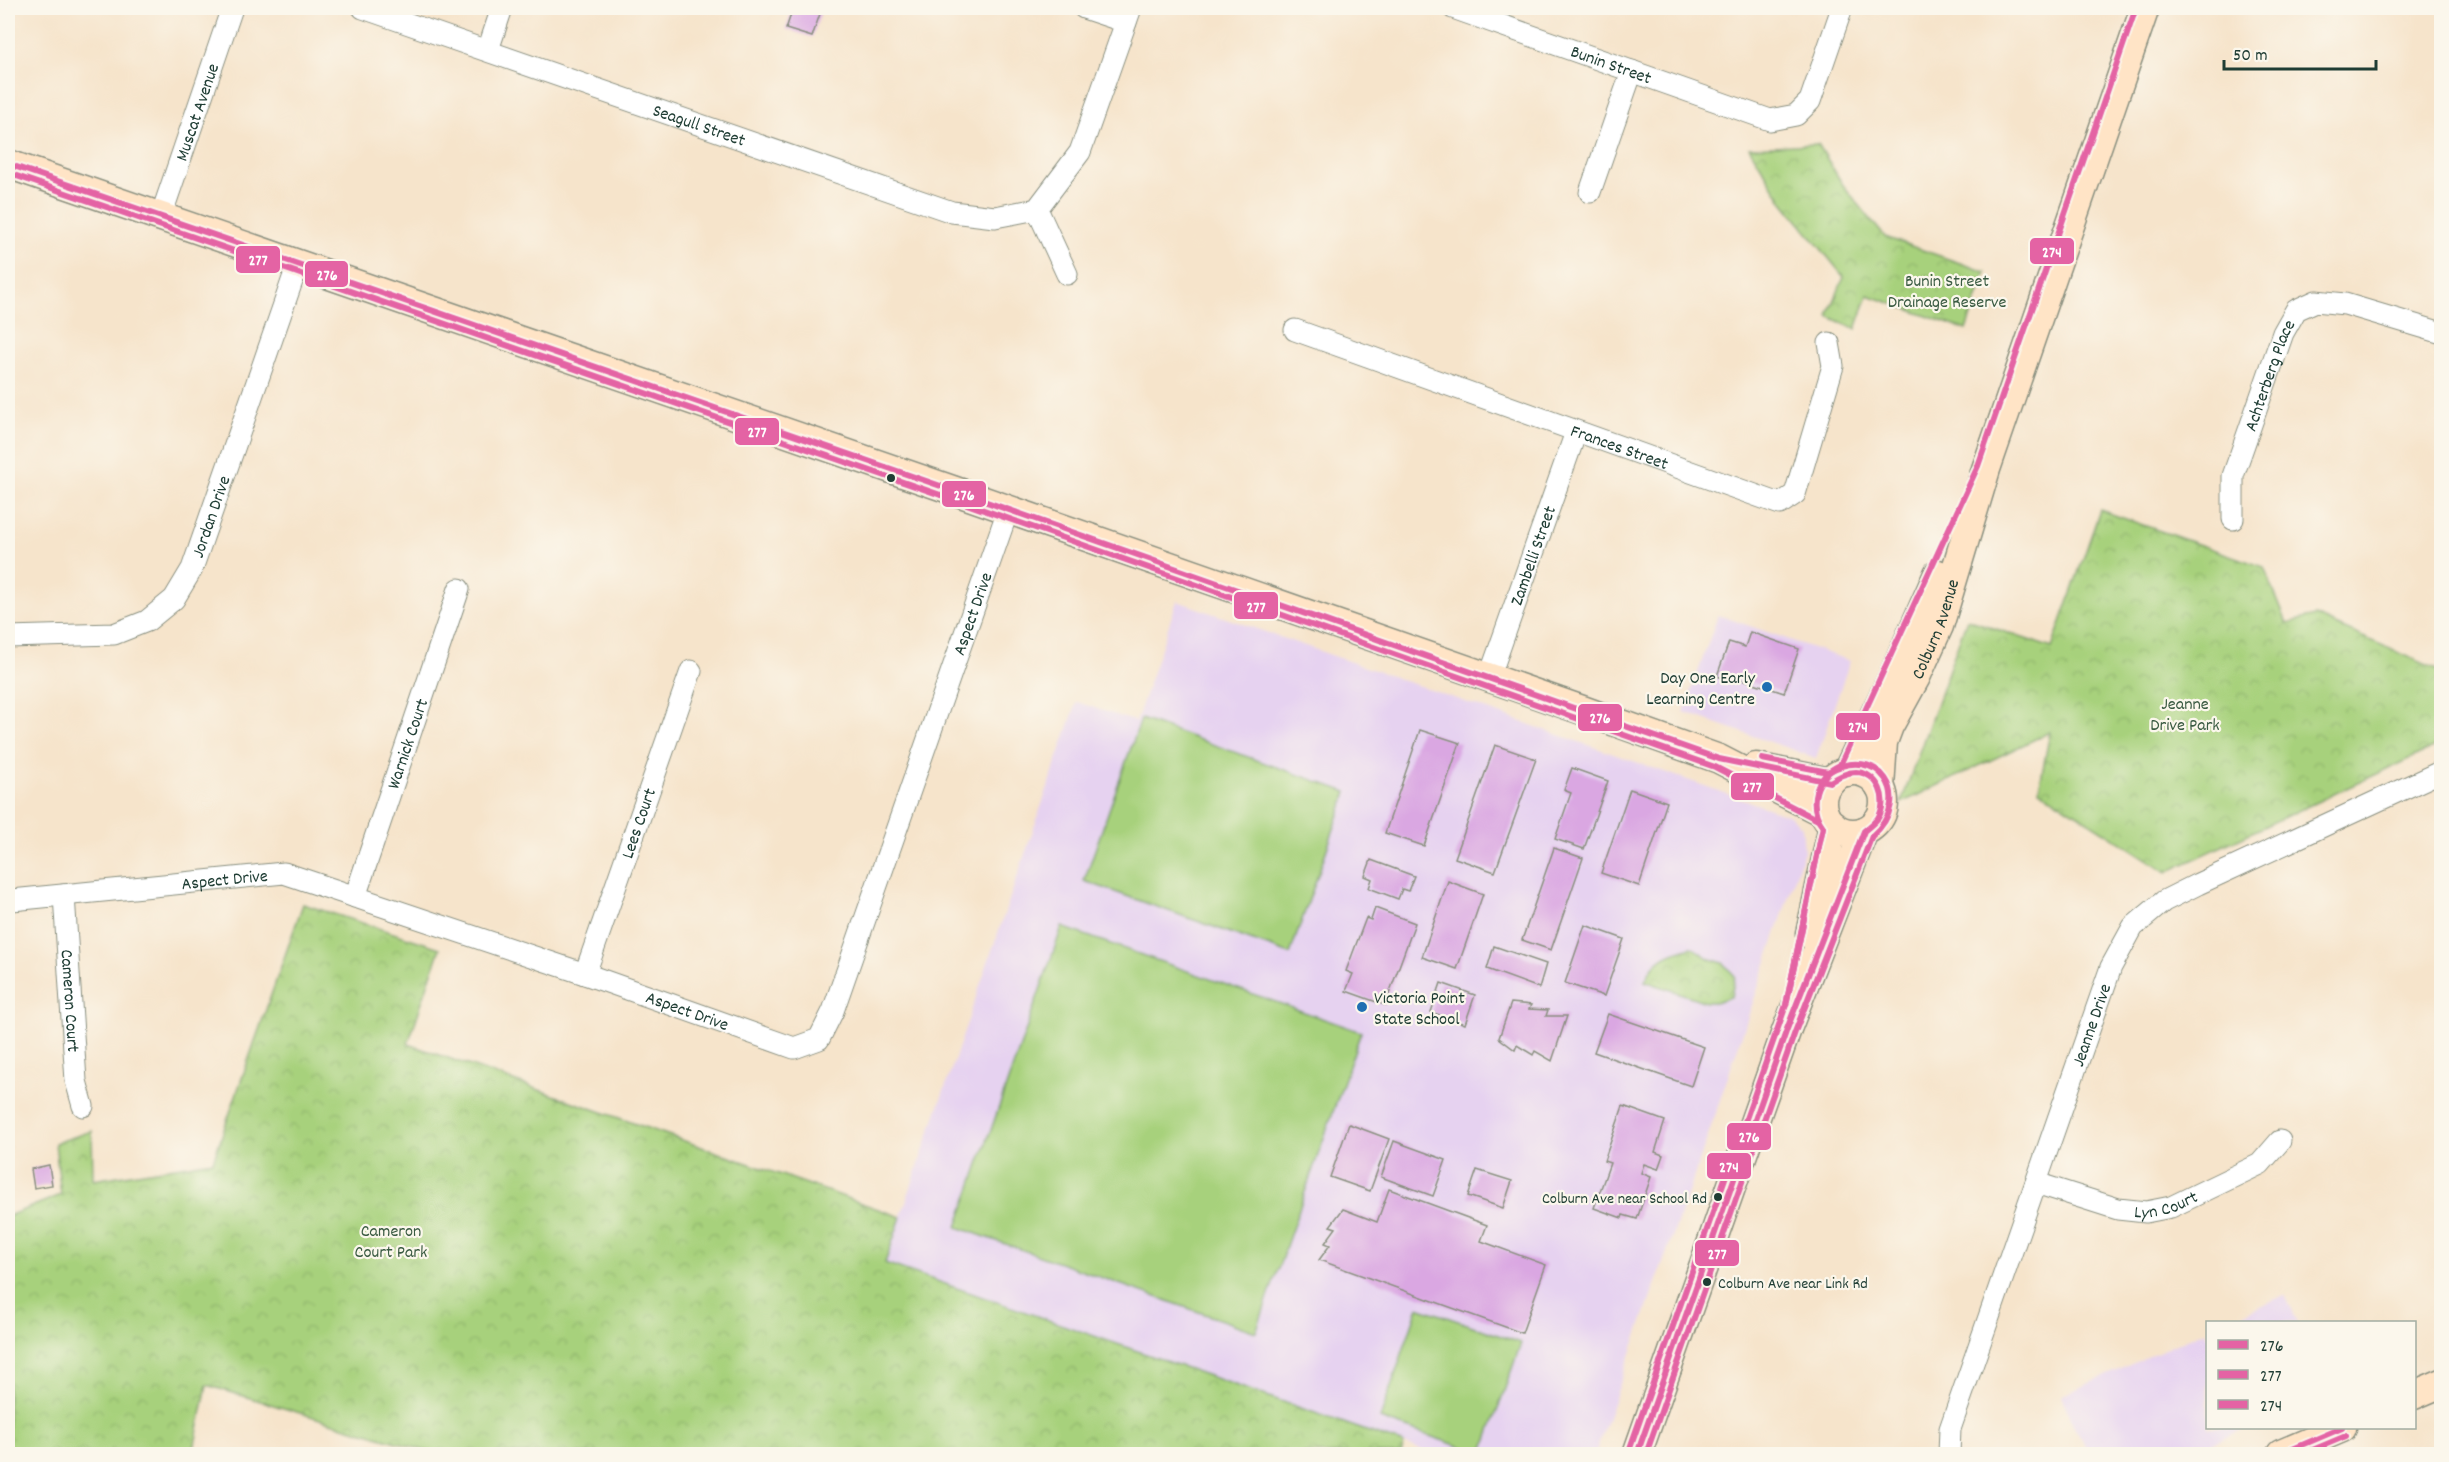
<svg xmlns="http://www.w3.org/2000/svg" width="2449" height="1462" font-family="Dekko,sans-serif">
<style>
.built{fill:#e6d2f0}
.park{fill:url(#park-crowns);stroke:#638758;stroke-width:1.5}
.pitch{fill:#a7d17c;stroke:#638758;stroke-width:1.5}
.building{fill:#daa7e2}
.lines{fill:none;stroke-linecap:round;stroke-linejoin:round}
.street-casing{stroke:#8a9080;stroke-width:23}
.secondary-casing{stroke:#8a9080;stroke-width:31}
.street{stroke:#fff;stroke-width:21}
.secondary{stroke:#ffe4c6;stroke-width:28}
.bus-1-casing{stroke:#fbf7ec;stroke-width:10}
.bus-2-casing{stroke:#fbf7ec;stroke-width:10}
.bus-3-casing{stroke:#fbf7ec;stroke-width:10}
.bus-1{stroke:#e463a4;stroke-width:6}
.bus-2{stroke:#e463a4;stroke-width:6}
.bus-3{stroke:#e463a4;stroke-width:6}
.bus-dot{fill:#1f3d34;stroke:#fbf7ec;stroke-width:2}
.poi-dot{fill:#1f6fb2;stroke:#fbf7ec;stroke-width:2}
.labels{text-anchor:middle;stroke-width:4.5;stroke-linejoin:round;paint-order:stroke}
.bus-label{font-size:16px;fill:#1f3d34;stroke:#fbf7ec;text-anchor:end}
.street-label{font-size:18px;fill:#1f3d34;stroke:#fbf7ec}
.park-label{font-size:18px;fill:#3a5b42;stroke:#fbf7ec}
.poi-label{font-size:18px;fill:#1f3d34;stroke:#fbf7ec;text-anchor:end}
.line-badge{stroke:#fbf7ec;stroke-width:2}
.badge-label{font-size:16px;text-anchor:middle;font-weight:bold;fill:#fff}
</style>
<defs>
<pattern id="park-crowns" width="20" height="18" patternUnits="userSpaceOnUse" patternTransform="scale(1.5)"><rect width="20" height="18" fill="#a7d17c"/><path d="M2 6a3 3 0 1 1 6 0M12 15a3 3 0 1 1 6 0" fill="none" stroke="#8fb46c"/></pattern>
</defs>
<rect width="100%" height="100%" fill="#fbf7ec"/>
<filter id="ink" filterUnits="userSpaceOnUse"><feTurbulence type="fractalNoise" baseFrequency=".0167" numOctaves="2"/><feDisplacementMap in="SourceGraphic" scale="12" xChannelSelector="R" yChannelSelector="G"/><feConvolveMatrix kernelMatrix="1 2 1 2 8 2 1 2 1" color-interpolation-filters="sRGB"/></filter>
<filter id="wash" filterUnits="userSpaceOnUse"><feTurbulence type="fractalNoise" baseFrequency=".008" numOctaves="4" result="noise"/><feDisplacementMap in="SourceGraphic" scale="24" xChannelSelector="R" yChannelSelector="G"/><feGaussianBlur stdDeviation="1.35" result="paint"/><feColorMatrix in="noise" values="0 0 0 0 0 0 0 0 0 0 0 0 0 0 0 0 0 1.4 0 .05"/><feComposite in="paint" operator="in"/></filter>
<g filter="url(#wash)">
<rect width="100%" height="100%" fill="#f6e4cb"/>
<g class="built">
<path d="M1177 601 1790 816 1802 827 1804 851 1699 1162 1595 1454H1433L885 1263 1077 702 1136 722Z"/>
<path d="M1718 615 1850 661 1816 758 1684 712Z"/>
<path d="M2285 1295 2297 1322H2224Z"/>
<path d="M2207 1330 2208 1428H2247L2186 1454H2088L2061 1396Z"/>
</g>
<g class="park">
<path d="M1818 144 1843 185 1885 237 1986 272 1966 330 1868 295 1856 329 1828 316 1844 277 1783 202 1749 147Z"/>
<path d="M2100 510 2264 567 2287 623 2315 616 2441 671V744L2167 872 2039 790 2050 732 1901 803 1967 619 2052 648Z"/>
<path d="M303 904 440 948 408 1044 901 1217 885 1263 1404 1444 1401 1454H436L207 1385 193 1454H8V1216L61 1195 55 1143 92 1131 93 1180 213 1161Z"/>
<path d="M1692 947 1710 959 1723 963 1735 976 1731 997 1715 1002H1706L1645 981C1655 957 1669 953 1692 947Z"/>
</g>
<g class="pitch">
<path d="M1141 719 1347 792 1290 954 1084 881Z"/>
<path d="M1062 927 1361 1032 1256 1332 957 1227Z"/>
<path d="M1418 1307 1521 1343 1482 1454 1380 1419Z"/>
</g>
<g id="blocks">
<g class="building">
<path d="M793 8H822L812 37 786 29Z"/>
<path d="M1750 632 1799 649 1784 693 1736 677 1735 682 1717 676 1729 642 1745 647Z"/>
<path d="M1420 730 1460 743 1424 846 1385 833Z"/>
<path d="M1495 745 1536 759 1495 872 1455 858Z"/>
<path d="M1572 768 1608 781 1584 849 1555 839 1571 793 1564 790Z"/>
<path d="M1630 789 1667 802 1639 886 1601 873Z"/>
<path d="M1554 848 1583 858 1551 950 1522 940Z"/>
<path d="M1371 860 1414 876 1408 891 1402 889 1398 899 1369 888 1372 879 1365 876Z"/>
<path d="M1448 881 1483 894 1457 969 1422 957Z"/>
<path d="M1375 908 1415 923 1385 1005 1346 991 1353 974 1346 971 1366 918 1371 920Z"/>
<path d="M1585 925 1624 939 1604 996 1565 983Z"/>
<path d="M1494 946 1546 964 1539 988 1487 969Z"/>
<path d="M1441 983 1475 995 1465 1024 1431 1012Z"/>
<path d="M1511 1003 1531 1005 1529 1009 1548 1010 1546 1016H1567L1552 1061 1535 1051 1533 1055 1517 1045 1515 1050 1499 1038Z"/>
<path d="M1608 1014 1704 1047 1691 1086 1594 1052Z"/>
<path d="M1623 1106 1665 1121 1655 1152 1663 1155 1658 1169 1644 1164 1641 1173 1651 1177 1637 1219 1623 1215 1622 1218 1594 1208 1610 1163 1604 1161Z"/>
<path d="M1349 1124 1389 1139 1370 1191 1330 1177Z"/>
<path d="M1394 1141 1446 1160 1433 1196 1381 1177Z"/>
<path d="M49 1165 52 1185 34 1188 31 1169Z"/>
<path d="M1477 1170 1512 1181 1503 1208 1468 1196Z"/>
<path d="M1389 1189 1487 1225 1481 1241 1546 1265 1522 1333 1319 1260 1330 1245 1325 1243 1336 1228 1330 1226 1343 1209 1377 1222Z"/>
</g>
</g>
</g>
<g filter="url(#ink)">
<use href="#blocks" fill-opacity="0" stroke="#8a9080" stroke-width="1.5"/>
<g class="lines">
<defs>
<g id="street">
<path id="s1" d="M363 8 952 212 995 217 1037 209 1080 152 1131 8"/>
<path d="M1084 8 1126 22"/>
<path id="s2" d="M1453 8 1770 120 1796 115 1810 101 1842 8"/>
<path d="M488 50 502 8"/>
<path d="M1590 192 1632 71"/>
<path d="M1037 209 1067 274"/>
<path id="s3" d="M161 216 232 8"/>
<path id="s4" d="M1295 330 1780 504 1795 494 1833 366 1829 343"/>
<path id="s5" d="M2233 519V476L2283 333 2296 310 2316 301 2345 304 2442 333"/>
<path id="s6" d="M8 637 114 634 147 621 174 599 192 569 298 264"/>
<path id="s7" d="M1489 678 1576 432"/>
<path id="s8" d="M64 895 76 1081 83 1106"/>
<path id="s9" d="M355 897 459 589"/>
<path id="s10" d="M8 898 12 900 284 873 585 974 794 1048 819 1039 833 1011 1008 510"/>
<path id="s11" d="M585 974 691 671"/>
<path id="s12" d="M2036 1183 2118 1209 2146 1212 2171 1207 2260 1164 2280 1141"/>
<path id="s13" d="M1949 1454 1950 1429 2111 967 2133 927 2164 901 2198 884 2442 771"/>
</g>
<g id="secondary">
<path d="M8 164 961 493 1585 711 1719 759 1824 813"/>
<path d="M1756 767 1830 782"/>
<circle cx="1853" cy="802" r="31"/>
<path d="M1847 772 1892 678 1938 574"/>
<path id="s14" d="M1880 787 1883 742 1889 726 1916 677 1939 626 1986 469 2145 8"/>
<path d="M1810 934 1833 825"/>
<path d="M2414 1395 2442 1383"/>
<path d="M1637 1454 1787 1029 1864 831"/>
<path d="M2281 1454 2342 1428"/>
</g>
</defs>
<use href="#street" class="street-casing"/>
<use href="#secondary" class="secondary-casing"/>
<use href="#street" class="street"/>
<use href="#secondary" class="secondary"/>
<defs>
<g id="bus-1">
<path d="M8 164 961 493 1719 759 1830 782C1838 777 1846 772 1856 772 1879 773 1889 800 1878 818 1874 823 1869 827 1864 831L1787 1029 1637 1454"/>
<path d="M2281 1454 2342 1428"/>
</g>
<g id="bus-2">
<path d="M8 173 958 501 1715 767 1818 820 1823 827 1786 1005"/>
<path d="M1646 1454 1795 1032 1872 836C1916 797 1878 743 1828 772L1762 759"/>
<path d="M2303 1454 2346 1436"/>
</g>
<path id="bus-3" d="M1629 1451 1786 1005 1823 827C1807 804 1815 777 1840 765L1978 466 2136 8"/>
</defs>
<use href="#bus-1" class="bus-1-casing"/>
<use href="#bus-2" class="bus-2-casing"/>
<use href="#bus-3" class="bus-3-casing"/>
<use href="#bus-1" class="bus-1"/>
<use href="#bus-2" class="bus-2"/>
<use href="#bus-3" class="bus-3"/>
</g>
</g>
<g class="bus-dot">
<circle cx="891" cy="478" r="5"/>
<circle cx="1718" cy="1197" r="5"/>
<circle cx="1707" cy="1282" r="5"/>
</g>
<g class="poi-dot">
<circle cx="1767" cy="687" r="6"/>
<circle cx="1362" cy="1007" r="6"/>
</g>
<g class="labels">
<g class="bus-label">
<text x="1707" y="1203">Colburn Ave near School Rd</text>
<text x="1718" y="1288" text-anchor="start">Colburn Ave near Link Rd</text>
</g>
<g class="street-label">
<text dy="6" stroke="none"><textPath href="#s2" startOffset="168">Bunin Street</textPath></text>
<text dy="6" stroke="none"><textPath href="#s3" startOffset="110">Muscat Avenue</textPath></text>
<text dy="6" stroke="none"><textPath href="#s1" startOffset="356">Seagull Street</textPath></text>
<text dy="6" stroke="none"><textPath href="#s5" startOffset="150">Achterberg Place</textPath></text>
<text dy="6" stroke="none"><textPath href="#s4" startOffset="345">Frances Street</textPath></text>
<text dy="6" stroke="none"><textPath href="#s6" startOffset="267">Jordan Drive</textPath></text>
<text dy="6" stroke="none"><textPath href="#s7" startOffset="130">Zambelli Street</textPath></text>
<text dy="6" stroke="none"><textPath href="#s10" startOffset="1296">Aspect Drive</textPath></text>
<text dy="6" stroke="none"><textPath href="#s14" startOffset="170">Colburn Avenue</textPath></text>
<text dy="6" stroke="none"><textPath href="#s9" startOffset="162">Warnick Court</textPath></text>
<text dy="6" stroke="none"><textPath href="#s11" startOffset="160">Lees Court</textPath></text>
<text dy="6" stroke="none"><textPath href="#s10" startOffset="218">Aspect Drive</textPath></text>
<text dy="6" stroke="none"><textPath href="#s8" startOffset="106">Cameron Court</textPath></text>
<text dy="6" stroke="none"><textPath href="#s10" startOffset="704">Aspect Drive</textPath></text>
<text dy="6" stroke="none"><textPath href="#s13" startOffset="453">Jeanne Drive</textPath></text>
<text dy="6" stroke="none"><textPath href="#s12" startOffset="135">Lyn Court</textPath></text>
</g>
<g class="park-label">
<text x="1947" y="286">Bunin Street<tspan x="1947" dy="21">Drainage Reserve</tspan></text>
<text x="2185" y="709">Jeanne<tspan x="2185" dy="21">Drive Park</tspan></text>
<text x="391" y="1236">Cameron<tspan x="391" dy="21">Court Park</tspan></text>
</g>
<g class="poi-label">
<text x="1755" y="683">Day One Early<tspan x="1755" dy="21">Learning Centre</tspan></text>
<text x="1374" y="1003" text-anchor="start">Victoria Point<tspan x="1374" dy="21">State School</tspan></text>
</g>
</g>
<g class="line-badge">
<rect x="2029" y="237" width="46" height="28" rx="6" fill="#e463a4"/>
<rect x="235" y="245" width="46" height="29" rx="6" fill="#e463a4"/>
<rect x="304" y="260" width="45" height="28" rx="6" fill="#e463a4"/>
<rect x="734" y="417" width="46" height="29" rx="6" fill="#e463a4"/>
<rect x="941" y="480" width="46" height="28" rx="6" fill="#e463a4"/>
<rect x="1233" y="591" width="46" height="29" rx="6" fill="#e463a4"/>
<rect x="1577" y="703" width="46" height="29" rx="6" fill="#e463a4"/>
<rect x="1835" y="712" width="46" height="29" rx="6" fill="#e463a4"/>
<rect x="1730" y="772" width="45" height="29" rx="6" fill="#e463a4"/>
<rect x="1726" y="1122" width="46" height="29" rx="6" fill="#e463a4"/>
<rect x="1706" y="1152" width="46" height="28" rx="6" fill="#e463a4"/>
<rect x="1694" y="1239" width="46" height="28" rx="6" fill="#e463a4"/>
</g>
<g class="badge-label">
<text x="2052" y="257">274</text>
<text x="258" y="265">277</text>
<text x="327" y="280">276</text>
<text x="757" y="437">277</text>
<text x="964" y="500">276</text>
<text x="1256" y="612">277</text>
<text x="1600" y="723">276</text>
<text x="1858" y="732">274</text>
<text x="1752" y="792">277</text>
<text x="1749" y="1142">276</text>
<text x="1729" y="1172">274</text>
<text x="1717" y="1259">277</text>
</g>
<rect width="2449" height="1462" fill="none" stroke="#fbf7ec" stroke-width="30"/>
<rect x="2206" y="1321" width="210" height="108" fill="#fbf7ec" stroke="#a3ada2" stroke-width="1.5"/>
<rect x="2218" y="1340" width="30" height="9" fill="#e463a4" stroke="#a3ada2" stroke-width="1.5"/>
<text x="2260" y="1351" font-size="18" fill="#1f3d34">276</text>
<rect x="2218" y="1370" width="30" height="9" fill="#e463a4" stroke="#a3ada2" stroke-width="1.5"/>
<text x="2260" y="1381" font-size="18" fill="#1f3d34">277</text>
<rect x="2218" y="1400" width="30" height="9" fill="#e463a4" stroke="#a3ada2" stroke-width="1.5"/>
<text x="2260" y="1411" font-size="18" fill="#1f3d34">274</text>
<path d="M2224 60v9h152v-9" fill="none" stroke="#1f3d34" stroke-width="3"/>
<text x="2233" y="60" font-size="18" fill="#1f3d34" stroke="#fbf7ec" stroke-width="4.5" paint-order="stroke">50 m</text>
</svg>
